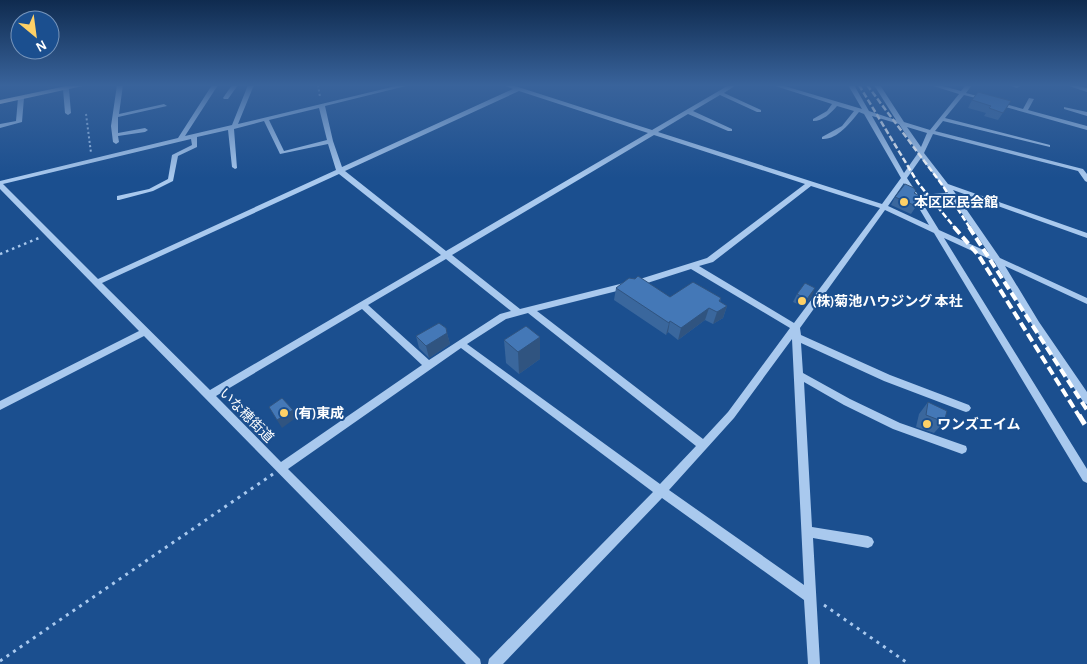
<svg xmlns="http://www.w3.org/2000/svg" width="1087" height="664" font-family="'Alegreya Sans','Noto Sans JP',sans-serif">
<style>
.lines{fill:none;stroke-linecap:round;stroke-linejoin:round}
.path-far2{stroke:#a9c9ee;stroke-width:2;stroke-dasharray:2 2.5;stroke-linecap:butt}
.path-far1{stroke:#a9c9ee;stroke-width:2.5;stroke-dasharray:2.5 4;stroke-linecap:butt}
.path{stroke:#a9c9ee;stroke-width:3;stroke-dasharray:3 5;stroke-linecap:butt}
.minor{fill:#a9c9ee;fill-rule:evenodd}
.major{fill:#f0f6ff;fill-rule:evenodd}
.rail-far2{stroke:#fff;stroke-width:2.5;stroke-dasharray:6 2.5;stroke-linecap:butt}
.rail-far1{stroke:#fff;stroke-width:4;stroke-dasharray:9 4;stroke-linecap:butt}
.rail{stroke:#fff;stroke-width:5;stroke-dasharray:11 5;stroke-linecap:butt}
.wall{fill:#3a679d}
.shaded-wall{fill:#305480}
.building{fill:#4478b7;stroke:#305480}
.poi-dot{fill:#ffd166;stroke:#1b4f8f;stroke-width:2}
.labels{text-anchor:middle;stroke-width:4;stroke-linejoin:round;paint-order:stroke}
.poi-label{font-size:14px;font-weight:bold;fill:#fff;stroke:#1b4f8f;text-anchor:start}
.street-label{font-size:14px;fill:#fff;stroke:#1b4f8f}
</style>
<rect width="100%" height="100%" fill="#1b4f8f"/>
<g class="lines">
<g class="path-far2">
<path d="M318 85 320 97"/>
<path d="M86 114 91 153"/>
</g>
<path class="path-far1" d="M0 254 39 238"/>
<g class="path">
<path d="M824 605 909 664"/>
<path d="M0 661 273 474"/>
</g>
<g class="minor">
<path d="M117 85H123L119 114 164 104 167 106 118 117V133L145 128 148 130 145 132 118 136 119 142 116 144 113 142 111 126Z"/>
<path d="M212 85H218L185 136 232 125 248 85H254L238 124 400 85H410L325 106 333 141 342 167 513 89 503 85H512L652 130 729 85H736L724 93 761 110V112H757L720 95 693 111 732 129V131H728L688 114 658 132 882 204 901 178 864 114 859 112C850 123 837 140 822 139V137L842 126 854 111 837 106C831 113 823 121 813 121V119L827 111 832 104 772 85H781L862 109 848 85H854L869 111 896 120 874 85H880L904 122 930 130 959 94 930 85H939L961 91 966 85H972L966 93 988 99V101L964 95 945 118 1050 145V147L943 121 935 131 1083 169 1087 174V182L1085 181 1078 171 933 134 924 153 948 184 1087 233V238L953 190 1000 258 1087 298V304L1005 266 1039 322 1087 392V404L1084 403 1033 326 994 261 944 238 1087 469V483L1083 481 934 233 885 210 800 328 801 335 890 375 969 405 971 408 969 411 966 412 963 411 884 381 801 343 803 373 850 399 900 423 966 446 967 449 966 452 962 454 893 429 844 405 804 382 812 527 868 536 872 538 874 542 872 546 868 548 813 538 820 664H808L804 600 662 498 503 664H488L489 659 653 492 461 348 288 469 480 659 481 664H466L144 336 0 410V401L139 331 0 189V181L178 138ZM519 91 648 133 446 251 345 171ZM319 108 327 140 284 151 269 120ZM872 116 899 124 918 153 904 173ZM264 121 280 154 328 144 336 170 98 279 3 184 191 139 192 145 172 155 168 179 149 189 117 196V200H119L153 191 173 181 178 156 197 147V137L228 130 232 167 235 169 237 168 234 129ZM907 127 927 133 921 147ZM654 135 805 184 707 258 640 279 520 309 452 255ZM921 158 948 193 918 195 907 178ZM339 174 441 255 210 390 102 283ZM904 183 929 225 888 206ZM811 186 880 208 794 323 699 266 713 262ZM951 197 988 252 939 230 920 199ZM446 259 511 311 500 314 429 360 368 305ZM691 269 790 328 728 412 703 439 537 311 641 285ZM362 309 422 365 281 462 216 396ZM528 313 696 446 660 484 467 344 506 319ZM792 339 804 585 669 490 734 418Z"/>
<path d="M232 85H238L228 99H224L223 98Z"/>
<path d="M1009 85H1019L1020 86 1017 88Z"/>
<path d="M1066 85H1075L1087 88V92Z"/>
<path d="M66 87 69 89 71 113 68 115 65 113 63 89Z"/>
<path d="M21 96 24 98 22 122 0 128V124L16 121 18 98Z"/>
<path d="M1029 98 1034 99 1028 110 1087 126V130L995 104 998 102 1023 109Z"/>
<path d="M1064 107 1087 112V116L1064 109Z"/>
</g>
<path class="major" d="M71 85H87L0 104V100Z"/>
<g class="rail-far2">
<path d="M859 85 918 183 955 228"/>
<path d="M867 85 943 186 970 228"/>
</g>
<g class="rail-far1">
<path d="M954 227 979 256 1079 416"/>
<path d="M969 227 1087 410"/>
</g>
<path class="rail" d="M1079 415 1087 428"/>
</g>
<g class="wall">
<path d="M972 100 1011 101 998 120 984 116 986 113 968 108Z"/>
<path d="M916 191 915 193 921 199 911 214 891 205 895 197Z"/>
<path d="M616 288 670 297 721 298 720 302 727 306 723 318 713 324 705 320 678 340 668 332 666 335 614 300Z"/>
<path d="M797 294 812 296 804 307 793 302Z"/>
<path d="M447 333 450 344 429 358 419 348 416 336Z"/>
<path d="M504 340 540 359 519 374 506 363Z"/>
<path d="M928 402 944 422 934 433 916 427 919 414Z"/>
</g>
<g class="shaded-wall">
<path d="M43 85H62L47 88 46 86 44 87Z"/>
<path d="M815 288 812 296 804 307 807 299Z"/>
<path d="M727 306 723 318 713 324 717 312Z"/>
<path d="M709 308 705 320 678 340 681 328Z"/>
<path d="M670 321 668 332 666 335 669 323Z"/>
<path d="M447 333 450 344 429 358 426 346Z"/>
<path d="M540 337V359L519 374 518 352Z"/>
<path d="M293 410 297 417 282 428 277 420Z"/>
</g>
<g class="building">
<path d="M978 92 1011 101 1003 113 989 108 991 106 972 100Z"/>
<path d="M905 184 914 188 916 191 914 193 918 195 921 199 916 206 895 197Z"/>
<path d="M638 276 670 297 693 282 721 298 719 301 727 306 717 312 709 308 681 328 670 321 669 323 616 288 629 278 635 279Z"/>
<path d="M805 283 815 288 807 299 797 294Z"/>
<path d="M439 323 446 328 447 333 426 346 416 336Z"/>
<path d="M526 326 540 337 518 352 504 340Z"/>
<path d="M282 398 293 410 277 420 269 407Z"/>
<path d="M928 402 947 411 944 422 926 415Z"/>
</g>
<linearGradient id="sky" x2="0" y2="1"><stop stop-color="#0f2b4f"/><stop offset="0.48" stop-color="#39639b"/><stop offset="1" stop-color="#39639b" stop-opacity="0"/></linearGradient>
<rect width="1087" height="178" fill="url(#sky)"/>
<g class="poi-dot">
<circle cx="904" cy="202" r="5"/>
<circle cx="802" cy="301" r="5"/>
<circle cx="284" cy="413" r="5"/>
<circle cx="927" cy="424" r="5"/>
</g>
<g class="labels">
<g class="poi-label">
<text x="914" y="207">本区区民会館</text>
<text x="812" y="306">(株)菊池ハウジング 本社</text>
<text x="294" y="418">(有)東成</text>
<text x="937" y="429">ワンズエイム</text>
</g>
<g class="street-label">
<text transform="translate(247 415) rotate(45)" y="5">いな穂街道</text>
</g>
</g>
<g transform="translate(35 35) rotate(151)"><circle r="24" fill="#1b4f8f" stroke="#7695bc"/>
<path d="M0-4L9 19L0 12L-9 19Z" fill="#ffd166"/>
<text y="-8" font-size="14" font-weight="bold" text-anchor="middle" fill="#ffffff">N</text>
</g>
</svg>
